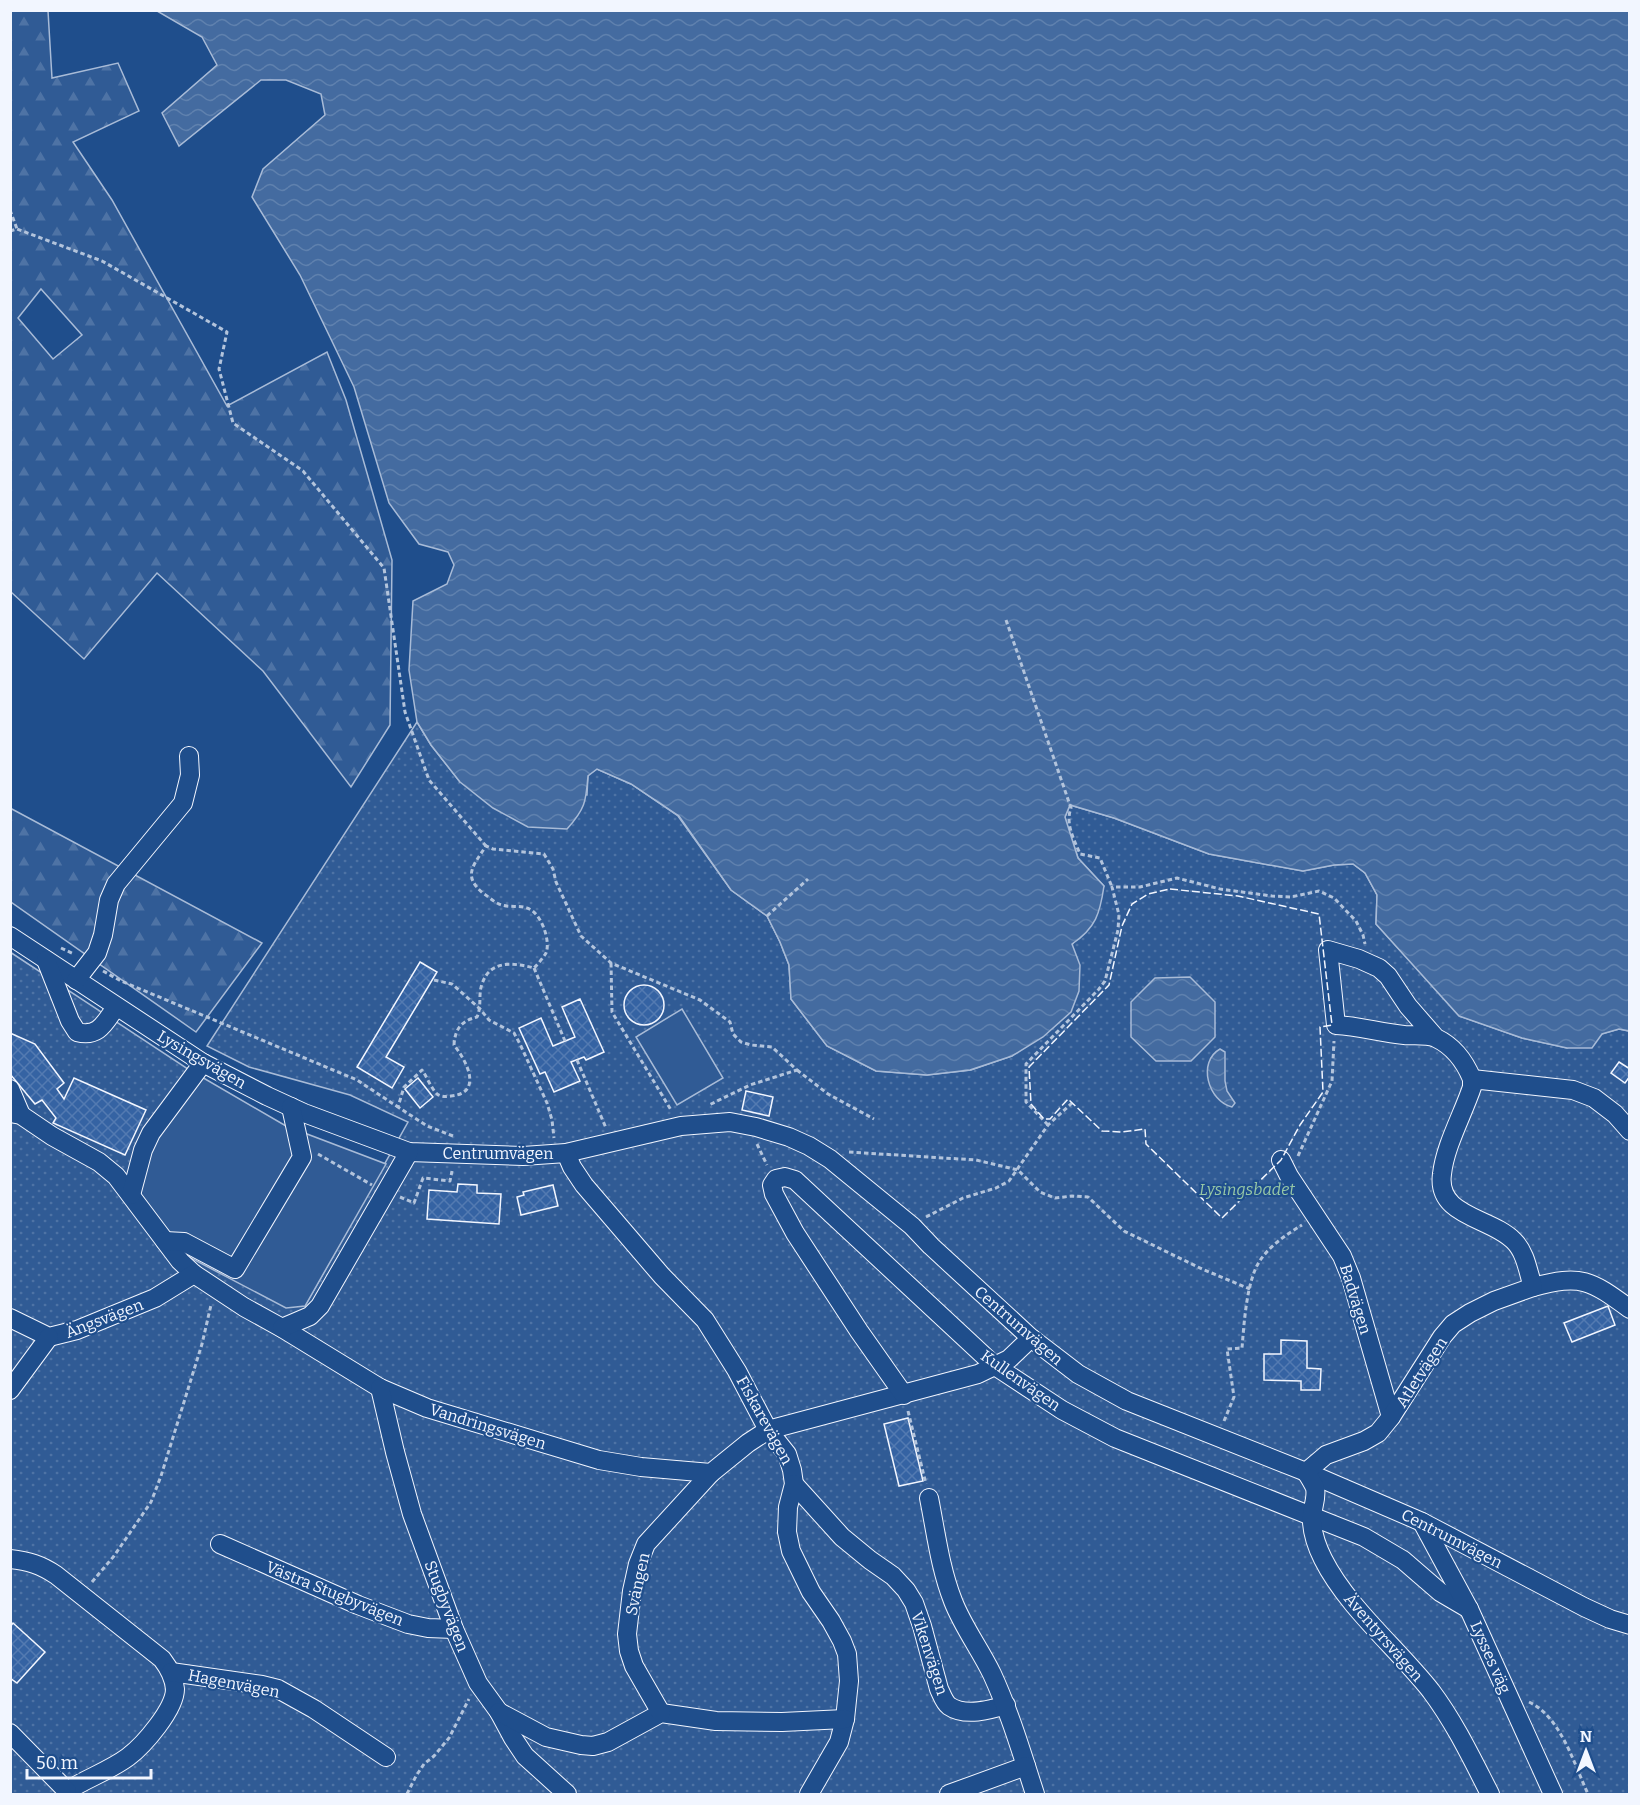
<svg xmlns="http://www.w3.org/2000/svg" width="1640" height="1805" font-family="Bitter,serif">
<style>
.forest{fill:url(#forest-firs);stroke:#a8bbd7;stroke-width:1.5;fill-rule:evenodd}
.park{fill:url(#park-dots);stroke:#a8bbd7;stroke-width:1.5}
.pitch{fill:#305b95;stroke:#a8bbd7;stroke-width:1.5}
.water{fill:url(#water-waves);stroke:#a8bbd7;stroke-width:1.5}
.building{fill:url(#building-cross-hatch);stroke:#f2f6ff;stroke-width:1.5}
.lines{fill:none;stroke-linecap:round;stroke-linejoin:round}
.minor-casing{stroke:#f2f6ff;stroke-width:20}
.path{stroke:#b3c4dc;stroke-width:3;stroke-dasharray:4.5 3;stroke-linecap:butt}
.minor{stroke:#1f4e8c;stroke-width:18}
.fence{stroke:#f2f6ff;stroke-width:1.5;stroke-dasharray:8 3;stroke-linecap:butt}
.labels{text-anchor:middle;stroke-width:4.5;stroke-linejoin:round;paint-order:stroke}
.street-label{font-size:16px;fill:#f2f6ff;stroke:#1f4e8c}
.park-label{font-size:16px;font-style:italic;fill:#97c8a6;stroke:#1f4e8c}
</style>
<defs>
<pattern id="forest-firs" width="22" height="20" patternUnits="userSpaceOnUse" patternTransform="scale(1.5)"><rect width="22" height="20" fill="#305b95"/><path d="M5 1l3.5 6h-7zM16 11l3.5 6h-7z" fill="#4e73a5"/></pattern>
<pattern id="park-dots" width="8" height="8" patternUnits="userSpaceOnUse" patternTransform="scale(1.5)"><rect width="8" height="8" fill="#305b95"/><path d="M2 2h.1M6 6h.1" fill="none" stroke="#4e73a5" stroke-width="1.8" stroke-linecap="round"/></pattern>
<pattern id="water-waves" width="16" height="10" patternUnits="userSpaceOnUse" patternTransform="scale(1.5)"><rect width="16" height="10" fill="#446ba0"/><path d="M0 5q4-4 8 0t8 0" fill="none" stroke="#5f81ae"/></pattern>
<pattern id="building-cross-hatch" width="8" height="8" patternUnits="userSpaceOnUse" patternTransform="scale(1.5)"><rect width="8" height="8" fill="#3563a3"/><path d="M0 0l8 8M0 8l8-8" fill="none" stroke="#537ab1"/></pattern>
</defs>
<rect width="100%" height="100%" fill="#1f4e8c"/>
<g class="forest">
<path d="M10 11H48L52 78 118 63 139 111 73 142 112 200 227 406 327 352 346 400 392 560 390 725 351 787 263 671 157 573 84 659 11 592ZM41 289 82 335 53 359 18 318Z"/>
<path d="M10 808 262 943 196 1032 11 902Z"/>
</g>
<path class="park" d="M417 722 431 745 460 782 587 795 588 775 597 769 631 784 678 816 731 890 767 916 780 942 789 965 791 999 827 1046 876 1071 927 1075 971 1070 1012 1056 1104 886 1078 858 1067 825 1065 817 1070 805 1114 818 1209 854 1303 871 1334 865 1353 864 1365 873 1377 895 1376 924 1460 1016 1522 1038 1567 1048 1601 1034 1619 1029 1629 1031V1794H11L10 952 188 1069 305 1306 408 1122 350 1095 249 1067 207 1046Z"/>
<g class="pitch">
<path d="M682 1009 723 1078 677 1105 636 1037Z"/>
<path d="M188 1069 286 1126 386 1164 305 1306 286 1308 187 1256 128 1178Z"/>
</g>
<g class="water">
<path d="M157 11H1629V1031L1619 1029 1602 1034 1592 1048H1567L1522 1038 1459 1016 1376 924 1377 895 1365 873 1353 864 1334 865 1303 871 1209 854 1114 818 1070 805 1065 817 1078 858 1104 886C1100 913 1096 928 1072 944L1080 965 1079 991 1071 1012 1043 1037 1012 1056 970 1070 927 1075 876 1071 827 1046 791 999 789 965 780 942 767 916 731 890 679 816 631 784 597 769 588 776C586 802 585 809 567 829L528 827 493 808 460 782 431 745 417 722 409 670 413 601 447 584 454 565 448 552 419 544 389 503 354 387 300 275 252 197 263 169 325 115 321 94 286 80H261L179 146 162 113 217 65 202 37Z"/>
<path d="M1190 977 1215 1002V1037L1191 1061H1156L1131 1037V1002L1155 978Z"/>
<path d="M1220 1049 1225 1052V1081L1227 1091 1235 1103 1232 1107C1208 1101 1197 1062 1220 1049Z"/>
</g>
<g class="building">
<path d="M420 962 437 972 386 1057 404 1067 392 1088 357 1067Z"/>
<circle cx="644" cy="1005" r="20"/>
<path d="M580 999 604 1052 586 1060 584 1057 571 1062 580 1081 554 1092 545 1072 540 1074 519 1028 541 1018 553 1046 575 1037 562 1007Z"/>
<path d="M10 1033 35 1044 64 1083 57 1089 64 1099 74 1078 146 1110 125 1155 53 1123 56 1118 42 1100 35 1104 10 1074Z"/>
<path d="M1619 1062 1630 1069V1076L1625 1083 1611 1073Z"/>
<path d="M418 1078 433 1097 420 1108 405 1089Z"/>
<path d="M746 1091 773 1097 769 1116 742 1110Z"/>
<path d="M458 1184 477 1185V1193L501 1194 499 1224 427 1219 429 1190 457 1192Z"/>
<path d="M553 1185 558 1206 521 1215 517 1197 524 1195 523 1192Z"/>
<path d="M1608 1306 1615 1325 1572 1342 1564 1323Z"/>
<path d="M1281 1340 1307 1341V1368L1321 1369 1320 1390H1301V1381L1264 1380V1354H1281Z"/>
<path d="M908 1418 923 1481 899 1486 884 1424Z"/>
<path d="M13 1623 45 1652 17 1683 10 1678V1627Z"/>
</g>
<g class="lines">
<defs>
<g id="minor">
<path d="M10 936 203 1063 267 1096 304 1113 409 1152 523 1156 566 1153 681 1126 730 1122 756 1127 789 1137 809 1146 830 1159 912 1226 931 1246 1031 1338 1078 1374 1127 1401 1306 1472 1422 1522 1584 1607 1610 1619 1630 1625"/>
<path d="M46 960 70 1021 77 1032C99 1038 105 1022 116 1007"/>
<path d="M76 980 97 953 103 935 109 900 116 884 183 803 190 775 189 756"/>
<path d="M1435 1037 1408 1006 1388 976 1379 968 1359 959 1328 950 1336 1025C1359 1026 1381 1033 1404 1035 1414 1036 1428 1034 1436 1038 1453 1046 1465 1062 1472 1079"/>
<path d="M10 1089 21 1115"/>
<path d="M10 1113 21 1115 52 1136 99 1162 116 1176 180 1261 194 1274 244 1307 282 1328 380 1388 427 1408 599 1460 641 1467 711 1473 748 1443 768 1430 978 1374 1009 1359 1031 1338"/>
<path d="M566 1153 572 1167 584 1185 662 1276 705 1320 737 1371 768 1430 787 1454 792 1470 794 1484 788 1507 787 1532 791 1551 811 1592 831 1621 842 1641 847 1654 849 1681 845 1719 839 1742 809 1794"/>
<path d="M1281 1160 1289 1176 1342 1256 1351 1278 1391 1417"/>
<path d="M131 1195 143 1150 151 1133 203 1063"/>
<path d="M165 1241 184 1242 235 1269 302 1157 291 1107"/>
<path d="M1533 1287C1582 1274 1590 1280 1630 1309"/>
<path d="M10 1318 49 1337 77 1330 155 1298 194 1274"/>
<path d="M282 1328 310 1316 320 1306 409 1152"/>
<path d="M380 1388 395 1452 412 1514 454 1629 478 1683 499 1712 513 1738 525 1756 567 1794"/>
<path d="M10 1390 49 1337"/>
<path d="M904 1395 859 1331 795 1233 774 1194 772 1185 776 1179 785 1177 795 1180 995 1366 1062 1410 1115 1438 1364 1537 1403 1560 1440 1592 1469 1609"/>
<path d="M794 1484 842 1537 870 1560 893 1576 906 1590 914 1603 922 1626 939 1689C942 1695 944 1702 949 1706 965 1717 990 1710 1006 1705"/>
<path d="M929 1498C936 1533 940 1568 953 1601 963 1627 980 1649 992 1674 1010 1713 1022 1754 1035 1794"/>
<path d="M1422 1522 1469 1609 1553 1794"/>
<path d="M220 1544 358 1605 408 1624 428 1628 454 1629"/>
<path d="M10 1559C29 1561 41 1565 56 1575L162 1659C169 1668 174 1677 175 1689 175 1709 144 1745 128 1757 109 1771 87 1778 67 1791"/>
<path d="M171 1672 262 1685 278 1689 314 1709 386 1757"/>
<path d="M499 1712 546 1737 581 1745 593 1746 608 1742 661 1713 716 1721 782 1722 845 1719"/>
<path d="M661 1713 634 1666 629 1651 627 1634 632 1591 638 1564 646 1544 711 1473"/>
<path d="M10 1733 67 1791 65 1794"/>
<path d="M949 1794 1026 1766"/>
<path d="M1490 1794C1472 1759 1455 1723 1431 1691 1398 1649 1347 1607 1323 1559 1317 1547 1311 1530 1312 1515 1313 1506 1317 1497 1315 1488 1313 1483 1309 1477 1306 1472L1326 1455 1364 1441 1378 1433 1391 1417 1442 1337 1453 1324 1470 1313 1494 1301 1533 1287C1528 1272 1526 1253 1514 1241 1491 1217 1436 1217 1442 1174 1445 1146 1463 1114 1472 1087V1079L1573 1090 1594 1098 1615 1114 1630 1131"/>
</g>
</defs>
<use href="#minor" class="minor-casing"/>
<g class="path">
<path d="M10 210 17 229"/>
<path d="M10 231 17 229 102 261 227 332 219 369 233 423 303 471 384 568 405 712 429 780 486 846"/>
<path d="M1006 620 1071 808C1065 824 1074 839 1080 854L1100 858 1112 887"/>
<path d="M767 916 808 879"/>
<path d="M61 948 74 954"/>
<path d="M611 963 612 1012 671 1110"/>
<path d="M534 968 565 1041"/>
<path d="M103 971 121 981 207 1017 357 1080 398 1107"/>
<path d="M434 980 452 984 480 1009 489 1020 514 1033 520 1044 547 1103 552 1120 554 1138"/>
<path d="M577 1060 606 1128"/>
<path d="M797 1070 828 1094 874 1119"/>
<path d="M1048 1125 1026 1102V1064L1099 989 1105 981 1118 930 1119 915 1112 887H1140L1177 878 1220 889 1272 896 1291 897 1319 891 1334 898 1356 921 1363 935 1365 944"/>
<path d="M453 1136 427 1126 398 1107 404 1087 422 1070C427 1077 431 1088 437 1094 441 1097 446 1097 451 1096 484 1093 466 1060 454 1045 455 1029 461 1021 477 1017 482 1006 478 995 482 984 490 959 515 963 534 968 538 964 543 958 546 953 551 941 541 912 527 908 519 905 508 908 499 904 494 902 489 897 484 894 462 876 473 866 486 846L493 849 544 854 553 869 556 882 581 936 611 963 700 1000 730 1022 733 1034 741 1042 751 1045 772 1047 797 1070 750 1085 709 1105"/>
<path d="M757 1144 767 1165"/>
<path d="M849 1152 976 1160 1018 1170 1040 1192 1055 1198 1072 1196 1088 1197 1124 1231 1202 1269 1250 1289"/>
<path d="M318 1154 372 1185"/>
<path d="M1298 1156 1332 1081 1334 1041"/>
<path d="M400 1197 414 1203 423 1178 450 1181 452 1171"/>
<path d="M926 1217 963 1198 996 1188 1009 1181 1048 1125 1072 1103"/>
<path d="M908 1411 926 1484"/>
<path d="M1224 1421 1234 1397 1227 1349 1242 1348C1244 1324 1246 1292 1255 1270 1263 1250 1284 1236 1302 1225"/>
<path d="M92 1582 114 1556 151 1502 161 1476 202 1344 211 1305"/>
<path d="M1529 1702C1561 1717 1574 1764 1588 1794"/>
<path d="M407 1794 416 1776 424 1764 434 1756 449 1738 469 1699"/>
</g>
<use href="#minor" class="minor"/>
<path class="fence" d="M1170 889 1238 896 1319 914 1332 1025 1320 1027 1323 1092 1300 1125 1281 1160 1222 1218 1146 1144 1145 1129 1122 1132 1102 1131 1068 1099 1050 1119H1044L1031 1104 1029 1067 1109 985 1122 926 1132 904 1148 894Z"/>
</g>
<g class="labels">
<g class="street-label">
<text transform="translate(202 1059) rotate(30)" y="6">Lysingsvägen</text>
<text x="498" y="1159">Centrumvägen</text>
<text transform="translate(1356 1299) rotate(73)" y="6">Badvägen</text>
<text transform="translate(104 1318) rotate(-21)" y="6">Ängsvägen</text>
<text transform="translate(1019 1325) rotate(41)" y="6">Centrumvägen</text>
<text transform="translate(1421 1372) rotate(-57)" y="6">Atletvägen</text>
<text transform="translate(1021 1380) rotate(35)" y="6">Kullenvägen</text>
<text transform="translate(765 1420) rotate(61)" y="6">Fiskarevägen</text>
<text transform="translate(488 1426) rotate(17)" y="6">Vandringsvägen</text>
<text transform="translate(1452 1538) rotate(27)" y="6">Centrumvägen</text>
<text transform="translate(637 1584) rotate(-78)" y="6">Svängen</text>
<text transform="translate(335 1593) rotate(22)" y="6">Västra Stugbyvägen</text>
<text transform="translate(447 1606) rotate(69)" y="6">Stugbyvägen</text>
<text transform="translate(1384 1637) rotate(49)" y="6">Äventyrsvägen</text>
<text transform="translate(930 1653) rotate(72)" y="6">Vikenvägen</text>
<text transform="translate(1491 1657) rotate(66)" y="6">Lysses väg</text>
<text transform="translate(234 1683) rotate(11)" y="6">Hagenvägen</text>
</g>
<g class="park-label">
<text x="1247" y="1195">Lysingsbadet</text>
</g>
</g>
<rect width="1640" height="1805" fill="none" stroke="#f2f6ff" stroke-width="24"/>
<g transform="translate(1586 1751)" stroke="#1f4e8c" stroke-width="4.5" paint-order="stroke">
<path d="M0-4.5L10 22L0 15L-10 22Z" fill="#f2f6ff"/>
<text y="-9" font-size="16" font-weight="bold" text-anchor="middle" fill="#f2f6ff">N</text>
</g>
<path d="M27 1769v9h124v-9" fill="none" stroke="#f2f6ff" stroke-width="3"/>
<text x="36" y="1769" font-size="18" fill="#f2f6ff" stroke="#1f4e8c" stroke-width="4.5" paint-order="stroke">50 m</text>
</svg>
